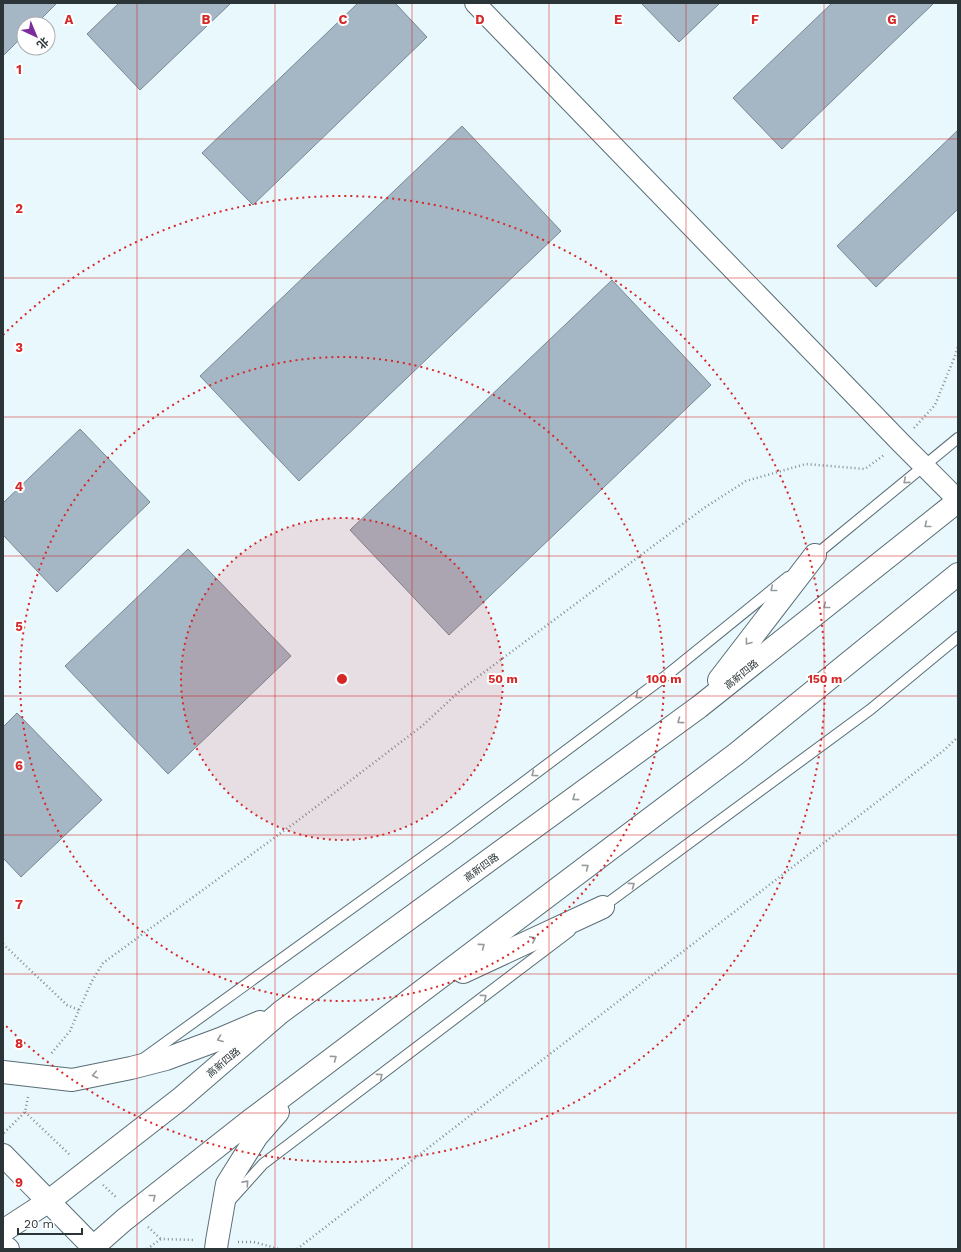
<svg xmlns="http://www.w3.org/2000/svg" width="961" height="1252" font-family="'Work Sans','Noto Sans SC',sans-serif">
<style>
.building{fill:#a5b7c5;stroke:#778895}
.lines{fill:none;stroke-linecap:round;stroke-linejoin:round}
.lane-casing{stroke:#586d75;stroke-width:12}
.street-casing{stroke:#586d75;stroke-width:22}
.primary-casing{stroke:#586d75;stroke-width:24}
.path{stroke:#818e91;stroke-width:2.5;stroke-dasharray:1 3;stroke-linecap:butt}
.lane{stroke:#fff;stroke-width:10}
.street{stroke:#fff;stroke-width:20}
.primary{stroke:#fff;stroke-width:22}
.oneway{stroke:#959a9c}
.grid{fill:none;stroke:#d62828;stroke-width:1;stroke-opacity:0.55}
.ring{fill:none;stroke:#d62828;stroke-width:2;stroke-dasharray:2 4}
.labels{text-anchor:middle;stroke-width:4;stroke-linejoin:round;paint-order:stroke}
.street-label{font-size:10px;fill:#2b3538;stroke:#fff}
.grid-label{font-size:13px;text-anchor:middle;font-weight:bold;fill:#d62828;stroke:#fff;stroke-width:4;stroke-linejoin:round;paint-order:stroke}
.centre{fill:#d62828;stroke:#fff;stroke-width:2}
.ring-label{font-size:12px;text-anchor:middle;font-weight:bold;fill:#d62828;stroke:#fff;stroke-width:4;stroke-linejoin:round;paint-order:stroke}
</style>
<rect width="100%" height="100%" fill="#e9f8fd"/>
<g class="building">
<path d="M3 3H57L36 24H24V35L3 56Z"/>
<path d="M119 3H231L140 90 87 34Z"/>
<path d="M358 3H395L427 37 253 205 202 153Z"/>
<path d="M641 3H720L679 42Z"/>
<path d="M832 3H934L782 149 733 98Z"/>
<path d="M462 126 561 231 299 481 200 376Z"/>
<path d="M958 130V209L876 287 837 246Z"/>
<path d="M612 280 711 385 449 635 350 530Z"/>
<path d="M80 429 150 502 57 592 3 535V503Z"/>
<path d="M188 549 291 656 168 774 65 666Z"/>
<path d="M17 713 102 800 21 877 3 858V727Z"/>
</g>
<g class="lines">
<defs>
<g id="lane">
<path d="M813 557 958 438"/>
<path d="M601 908 871 709 958 637"/>
<path d="M144 1058 449 838 667 675 788 577"/>
<path d="M228 1203 263 1164 570 931"/>
</g>
<path id="street" d="M475 3 901 443 958 500"/>
<g id="primary">
<path d="M719 680 815 555"/>
<path d="M463 972 603 907"/>
<path d="M3 1072 72 1080 131 1068 166 1059 220 1039 260 1022"/>
<path d="M3 1155 95 1249"/>
<path d="M3 1231 49 1201 180 1099 281 1012 699 707 958 501"/>
<path d="M3 1245 8 1249"/>
<path d="M91 1249 124 1220 251 1120 736 754 958 574"/>
<path d="M216 1249 217 1241 227 1184 257 1136 278 1112"/>
</g>
</defs>
<use href="#lane" class="lane-casing"/>
<use href="#street" class="street-casing"/>
<use href="#primary" class="primary-casing"/>
<g class="path">
<path d="M914 428 935 405 955 356 958 346"/>
<path d="M3 944 67 1005 79 1010 70 1031 50 1055"/>
<path d="M79 1010 92 981 103 963 300 819 422 726 463 688 704 508 746 481 806 464 865 469 884 455"/>
<path d="M25 1112 71 1156"/>
<path d="M4 1133 25 1112 28 1097"/>
<path d="M103 1185 117 1198"/>
<path d="M148 1227 161 1239"/>
<path d="M238 1242H254L279 1249"/>
<path d="M147 1249 161 1239 195 1240"/>
<path d="M297 1249 943 751 958 737"/>
</g>
<use href="#lane" class="lane"/>
<use href="#street" class="street"/>
<use href="#primary" class="primary"/>
</g>
<defs><path id="oneway-chevron" d="M-2-3.5L2.5 0L-2 3.5" fill="none" stroke-width="1.6" stroke-linecap="round" stroke-linejoin="round"/></defs>
<g class="oneway">
<use href="#oneway-chevron" transform="translate(906 481) rotate(140)"/>
<use href="#oneway-chevron" transform="translate(927 525) rotate(141)"/>
<use href="#oneway-chevron" transform="translate(773 589) rotate(141)"/>
<use href="#oneway-chevron" transform="translate(826 606) rotate(141)"/>
<use href="#oneway-chevron" transform="translate(748 642) rotate(127)"/>
<use href="#oneway-chevron" transform="translate(638 696) rotate(143)"/>
<use href="#oneway-chevron" transform="translate(680 721) rotate(144)"/>
<use href="#oneway-chevron" transform="translate(534 774) rotate(143)"/>
<use href="#oneway-chevron" transform="translate(575 798) rotate(144)"/>
<use href="#oneway-chevron" transform="translate(586 867) rotate(-37)"/>
<use href="#oneway-chevron" transform="translate(632 885) rotate(-36)"/>
<use href="#oneway-chevron" transform="translate(533 939) rotate(-25)"/>
<use href="#oneway-chevron" transform="translate(482 946) rotate(-37)"/>
<use href="#oneway-chevron" transform="translate(484 997) rotate(-37)"/>
<use href="#oneway-chevron" transform="translate(220 1039) rotate(159)"/>
<use href="#oneway-chevron" transform="translate(334 1058) rotate(-37)"/>
<use href="#oneway-chevron" transform="translate(95 1075) rotate(168)"/>
<use href="#oneway-chevron" transform="translate(380 1076) rotate(-37)"/>
<use href="#oneway-chevron" transform="translate(246 1183) rotate(-48)"/>
<use href="#oneway-chevron" transform="translate(153 1197) rotate(-38)"/>
</g>
<path class="grid" d="M137 3V1249M275 3V1249M412 3V1249M549 3V1249M686 3V1249M824 3V1249M3 139H958M3 278H958M3 417H958M3 556H958M3 696H958M3 835H958M3 974H958M3 1113H958"/>
<circle cx="342" cy="679" r="161" fill="#d62828" fill-opacity=".12"/>
<g class="ring">
<circle cx="342" cy="679" r="161"/>
<circle cx="342" cy="679" r="322"/>
<path d="M3 335A483 483 0 1 1 3 1023"/>
</g>
<g class="labels">
<g class="street-label">
<text transform="translate(741 674) rotate(-39)" y="4">高新四路</text>
<text transform="translate(481 867) rotate(-36)" y="4">高新四路</text>
<text transform="translate(223 1062) rotate(-40)" y="4">高新四路</text>
</g>
</g>
<g class="grid-label">
<text x="69" y="24">A</text>
<text x="206" y="24">B</text>
<text x="343" y="24">C</text>
<text x="480" y="24">D</text>
<text x="618" y="24">E</text>
<text x="755" y="24">F</text>
<text x="892" y="24">G</text>
<text x="19" y="74">1</text>
<text x="19" y="213">2</text>
<text x="19" y="352">3</text>
<text x="19" y="491">4</text>
<text x="19" y="631">5</text>
<text x="19" y="770">6</text>
<text x="19" y="909">7</text>
<text x="19" y="1048">8</text>
<text x="19" y="1187">9</text>
</g>
<circle cx="342" cy="679" r="6" class="centre"/>
<g class="ring-label">
<text x="503" y="683">50 m</text>
<text x="664" y="683">100 m</text>
<text x="825" y="683">150 m</text>
</g>
<rect width="961" height="1252" fill="none" stroke="#2b3538" stroke-width="8"/>
<g transform="translate(36 36) rotate(136)"><circle r="19" fill="#ffffff" stroke="#aaaeaf"/>
<path d="M0-3L7 15L0 10L-7 15Z" fill="#7e2b9b"/>
<text y="-6" font-size="11" font-weight="bold" text-anchor="middle" fill="#2b3538">北</text>
</g>
<path d="M18 1228v6h64v-6" fill="none" stroke="#2b3538" stroke-width="2"/>
<text x="24" y="1228" font-size="12" fill="#2b3538" stroke="#ffffff" stroke-width="3" paint-order="stroke">20 m</text>
</svg>
